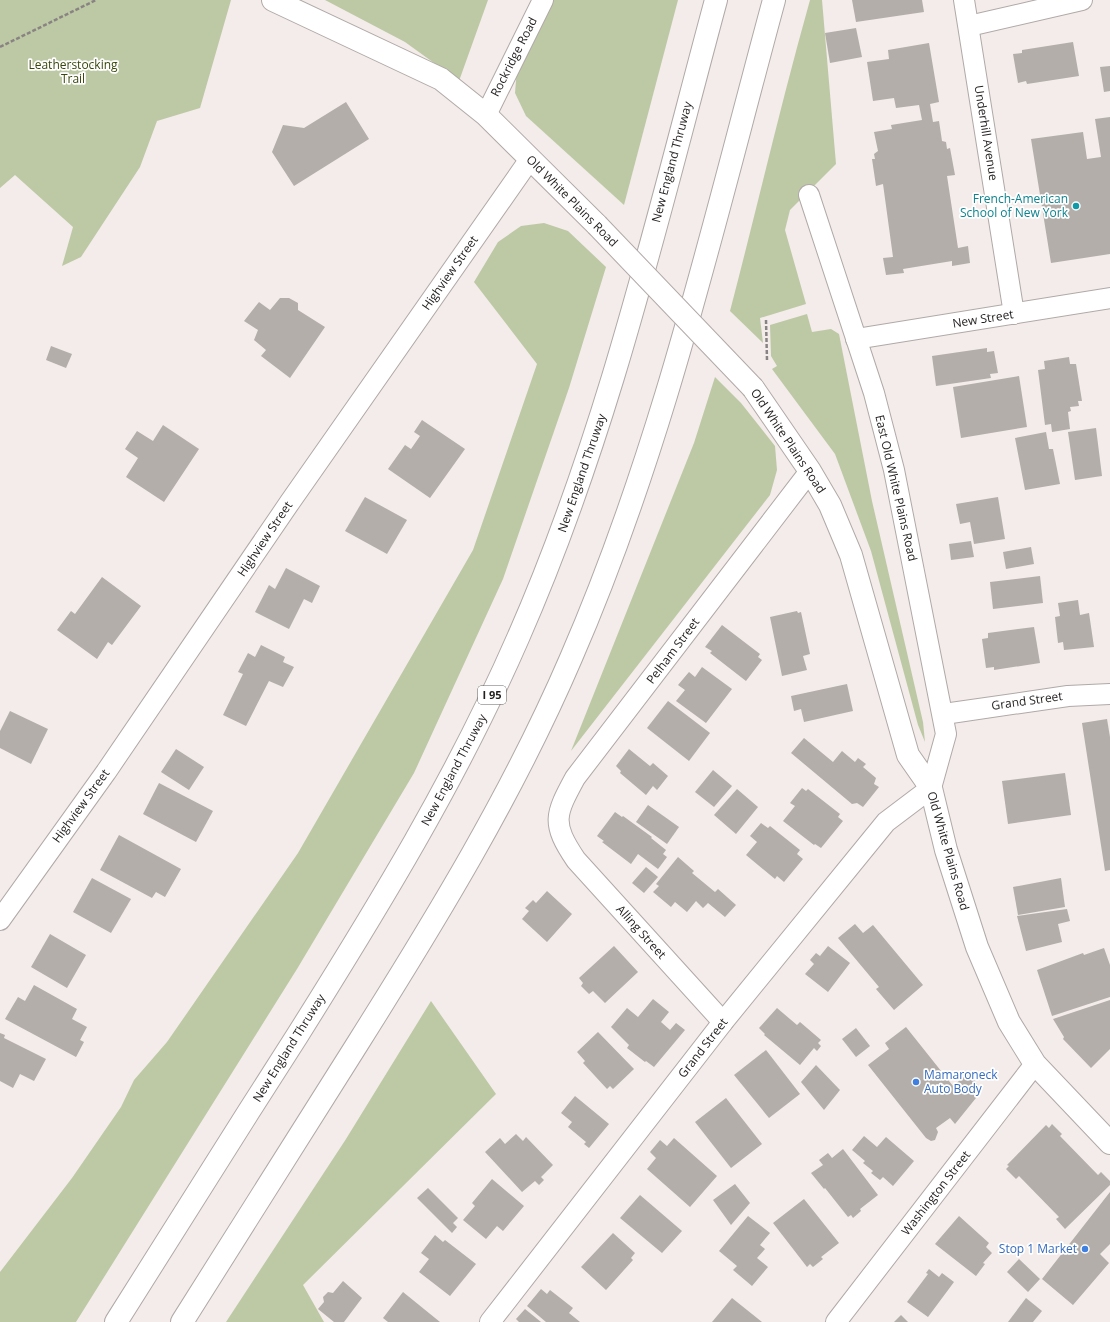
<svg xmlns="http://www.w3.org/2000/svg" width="1110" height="1322" font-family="'Open Sans',sans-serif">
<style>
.green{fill:#bdc9a4}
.building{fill:#b3aeaa}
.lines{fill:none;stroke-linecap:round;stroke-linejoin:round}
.minor-casing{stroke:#b0a9a7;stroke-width:22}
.tertiary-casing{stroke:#b0a9a7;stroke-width:24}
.motorway-casing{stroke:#b0a9a7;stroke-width:24}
.path{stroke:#898483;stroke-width:2.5;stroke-dasharray:4 2;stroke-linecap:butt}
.minor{stroke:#fff;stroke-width:20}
.tertiary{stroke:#fff;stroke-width:22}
.motorway{stroke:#fff;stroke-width:22}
.tertiary-bridge-casing{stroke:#b0a9a7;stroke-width:24;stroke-linecap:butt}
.tertiary-bridge{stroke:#fff;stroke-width:22}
.culture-dot{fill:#0f9aa8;stroke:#fff;stroke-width:1.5}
.shop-dot{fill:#3f7fe0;stroke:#fff;stroke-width:1.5}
.labels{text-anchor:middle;stroke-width:3.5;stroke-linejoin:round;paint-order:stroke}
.shield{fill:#fff;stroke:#646261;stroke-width:1}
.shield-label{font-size:11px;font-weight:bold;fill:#211e1d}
.street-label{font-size:12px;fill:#211e1d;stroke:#fff}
.park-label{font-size:12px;fill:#39460c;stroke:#fff}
.culture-label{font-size:12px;fill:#0d838f;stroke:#fff;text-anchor:end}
.shop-label{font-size:12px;fill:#366cbe;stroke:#fff;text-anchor:start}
</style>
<rect width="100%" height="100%" fill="#f3ecea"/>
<g class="green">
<path d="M0 0H231L200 108 157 121 140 167 81 257 62 266 73 227 15 175 0 188Z"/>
<path d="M325 0H488L459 81 405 42Z"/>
<path d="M551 0H678L624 205 526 116 515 93 517 68Z"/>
<path d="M810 0H822L836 164 790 210 785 230 806 304 760 318 763 343 730 311C757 208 781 103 810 0Z"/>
<path d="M544 223 568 231 606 267 569 388 503 579 414 773 297 969 76 1322H0V1272L72 1178 121 1107 134 1080 167 1042 298 853 473 550 537 364 474 282 498 242 521 226Z"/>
<path d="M807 314 812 332 831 329 839 334 872 501 923 722 925 742 918 725 871 551 835 454 772 369 777 366 771 356 770 325Z"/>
<path d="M715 377 741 403 775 446 777 470 770 495 571 751 694 443Z"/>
<path d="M431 1001 496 1094 303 1285 324 1322H226L346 1139Z"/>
</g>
<g class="building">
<path d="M852 0H922L924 12 856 22Z"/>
<path d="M856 28 862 57 830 63 825 33Z"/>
<path d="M1073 42 1079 76 1027 84 1026 81 1018 83 1013 54 1022 53V50Z"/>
<path d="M929 43 939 102 930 104 933 122 939 121 942 141 946 142 947 149 950 148 955 175 947 176 958 248 968 246 970 263 952 266V261L903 269 904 273 886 275 883 258 893 257 883 184 876 186 872 159H875L874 154 878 151 874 132 892 129 891 125 922 120 919 105 896 108 894 98 873 101 867 62 889 59 888 50Z"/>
<path d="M1110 66V91L1104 92 1100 67Z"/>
<path d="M346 102 369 139 294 186 272 152 283 125 304 128Z"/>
<path d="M1110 117V254L1051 263 1031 139 1083 132 1087 159 1101 157 1095 119Z"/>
<path d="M280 298H289L298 303V310L325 327 290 378 261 356 266 350 254 340 258 330 244 321 259 302 270 310Z"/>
<path d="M51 346 72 354 66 368 46 360Z"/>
<path d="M987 348V352L994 351 998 373 990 374 991 378 936 386 932 356Z"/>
<path d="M1069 357 1070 364H1076L1082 401H1078L1079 406 1070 407 1071 411 1068 412 1070 429 1052 432 1051 424 1045 425 1038 370 1045 369 1044 361Z"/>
<path d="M1019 376 1027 427 961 438 953 387Z"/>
<path d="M422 420 465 449 430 498 388 469 405 445 411 449 420 436 414 432Z"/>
<path d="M163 425 199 449 164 502 126 477 138 458 125 449 137 431 153 441Z"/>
<path d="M1096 428 1102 476 1075 480 1068 432Z"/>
<path d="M1046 432 1049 449H1053L1060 484 1025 490 1015 438Z"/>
<path d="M365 497 407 520 387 554 345 531Z"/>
<path d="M998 497 1005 539 974 544 970 522 960 524 956 504Z"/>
<path d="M971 541 974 557 951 560 949 544Z"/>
<path d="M1031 547 1034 564 1006 569 1003 552Z"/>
<path d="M286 568 320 586 312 603 304 599 289 629 255 612 269 585 275 589Z"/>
<path d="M1040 576 1043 603 993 609 990 582Z"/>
<path d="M102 577 141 606 112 645 108 642 97 659 57 630 71 611 75 614Z"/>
<path d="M1078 600 1080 615 1089 613 1094 647 1064 650 1063 642 1058 643 1055 617 1060 616 1058 603Z"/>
<path d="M797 611 798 613 801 612 810 654 803 656 807 670 782 676 770 617Z"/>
<path d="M722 625 760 654 758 657 762 660 746 681 710 653 712 651 705 647Z"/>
<path d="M1034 627 1040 663 994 670V667L986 668 982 639 988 638V633Z"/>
<path d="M261 645 285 657 283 662 294 667 283 687 269 681 246 726 223 715 243 674 238 672 248 653 255 657Z"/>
<path d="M702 667 732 689 706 723 676 701 685 690 678 685 689 672 695 677Z"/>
<path d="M847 684 853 711 804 722 801 709 794 711 791 696Z"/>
<path d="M668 701 710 733 689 761 647 728Z"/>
<path d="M10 711 48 729 31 764 0 748V731Z"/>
<path d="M1107 719 1110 737V870L1105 871 1082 723Z"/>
<path d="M804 738 833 762 842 751 855 762 858 758 866 764 863 767 876 778 874 784 879 787 863 807 857 803 852 804 791 753Z"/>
<path d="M176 749 204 767 189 790 161 772Z"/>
<path d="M629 749 650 766 653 763 668 776 657 790 653 786 646 795 620 773 621 771 616 766Z"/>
<path d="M713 770 732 786 714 807 695 792Z"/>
<path d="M1065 773 1071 815 1008 824 1002 781Z"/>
<path d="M159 783 213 811 196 842 143 814Z"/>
<path d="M802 788 806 791 808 789 840 814 838 817 843 821 821 848 815 844 814 845 783 821 795 806 790 803Z"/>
<path d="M737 789 758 807 736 834 714 815Z"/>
<path d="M648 805 679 827 667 844 636 822Z"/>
<path d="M615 812 622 817 623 816 652 837 651 838 666 850 663 854 667 857 658 869 638 854 631 864 602 842 604 841 597 836Z"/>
<path d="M761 823 768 828 770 826 800 850 797 854 803 859 784 882 777 876 775 879 746 855 757 842 750 836Z"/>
<path d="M119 835 181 869 165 897 156 892 152 898 100 870Z"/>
<path d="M678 857 694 871 692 873 715 892 718 889 736 905 725 917 708 903 703 908 696 901 687 912 675 902 671 907 653 892 659 886 656 884Z"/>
<path d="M646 867 658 877 644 893 632 883Z"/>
<path d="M92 878 131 899 111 933 73 912Z"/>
<path d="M1061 878 1065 907 1018 915 1013 887Z"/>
<path d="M547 891 572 914 547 942 522 919 529 911 525 908 533 900 536 903Z"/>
<path d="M1067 909 1070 921 1058 924 1062 942 1026 951 1017 916Z"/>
<path d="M855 924 863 933 873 925 923 985 894 1010 876 989 879 987 838 938Z"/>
<path d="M50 934 86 955 67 988 31 967Z"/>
<path d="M614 946 638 972 605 1003 593 991 589 994 581 986 583 983 579 978Z"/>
<path d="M828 946 850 963 828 992 805 974 814 964 810 960 816 953 820 956Z"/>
<path d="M1104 948 1110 965V997L1052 1016 1037 970 1083 953 1084 955Z"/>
<path d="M34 985 77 1009 72 1019 87 1027 80 1040 84 1042 76 1057 5 1019 18 997 25 1001Z"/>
<path d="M653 999 669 1012 661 1022 670 1030 676 1023 685 1030 654 1067 646 1061 645 1062 627 1048 629 1045 611 1027 627 1008 638 1017Z"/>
<path d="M1110 1000V1049L1091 1068 1063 1039 1064 1037 1053 1019Z"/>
<path d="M777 1008 797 1025 800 1022 821 1040 818 1043 821 1046 817 1051 814 1048 800 1065 764 1035 765 1034 759 1028Z"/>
<path d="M906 1027 953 1086 966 1075 972 1077 980 1088V1093L955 1124 950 1118 936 1128 938 1132 935 1140 931 1141 926 1138 868 1065 889 1049 885 1043Z"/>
<path d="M856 1028 870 1046 856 1057 842 1039Z"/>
<path d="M598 1032 634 1069 613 1089 610 1086 607 1089 583 1063 585 1061 577 1052Z"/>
<path d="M0 1033 5 1035 4 1038 46 1059 34 1081 20 1074 13 1088 0 1081Z"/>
<path d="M766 1050 800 1094 769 1118 734 1075Z"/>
<path d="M816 1065 840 1090 824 1110 801 1082Z"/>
<path d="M575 1096 609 1124 589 1148 584 1144 586 1142 568 1127 572 1122 561 1113Z"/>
<path d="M726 1098 762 1144 731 1168 695 1122Z"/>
<path d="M1052 1124 1062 1134 1060 1136 1098 1175 1101 1172 1110 1181V1185L1065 1229 1056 1219 1059 1217 1019 1176 1016 1179 1006 1169 1009 1166 1007 1165 1046 1125 1049 1128Z"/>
<path d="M516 1134 523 1141 526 1137 553 1165 541 1177 544 1180 539 1185 535 1181 522 1192 485 1152 500 1138 505 1144Z"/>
<path d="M864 1136 877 1147 886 1137 914 1161 893 1186 883 1177 880 1180 871 1173 873 1171 863 1163 865 1161 852 1150Z"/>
<path d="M674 1138 717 1176 690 1207 647 1169 656 1158 650 1152 660 1140 667 1146Z"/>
<path d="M843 1149 878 1195 860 1209 861 1211 853 1218 851 1215 848 1217 825 1188 824 1189 811 1173 823 1165 819 1160 828 1153 832 1158Z"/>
<path d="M492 1179 524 1206 503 1231 497 1226 486 1239 463 1220 475 1206 472 1203Z"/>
<path d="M735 1184 750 1203 731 1225 713 1200Z"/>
<path d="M428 1188 458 1218 453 1223 457 1227 452 1233 417 1198Z"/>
<path d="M1110 1192V1244L1100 1254 1109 1263 1073 1305 1042 1279Z"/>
<path d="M640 1195 682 1231 662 1253 620 1218Z"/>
<path d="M804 1199 839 1243 821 1257 823 1259 813 1267 810 1264 807 1267 773 1223Z"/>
<path d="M748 1216 770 1233 760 1245 765 1249 757 1258 768 1267 752 1286 733 1270 737 1266 719 1251Z"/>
<path d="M959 1216 989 1243 986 1247 992 1253 983 1263 985 1264 976 1276 935 1244Z"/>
<path d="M613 1233 635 1253 631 1258 633 1260 606 1290 581 1267Z"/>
<path d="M435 1235 443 1242 445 1240 476 1264 450 1296 419 1272 429 1259 421 1253Z"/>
<path d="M1019 1259 1040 1279 1028 1292 1007 1272Z"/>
<path d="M929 1269 939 1277 942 1273 954 1282 928 1317 907 1302 928 1274 926 1273Z"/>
<path d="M343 1281 362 1298 344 1322H334L318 1309 324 1302 323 1297 328 1292 333 1293Z"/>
<path d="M541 1289 547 1294 550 1290 573 1308 569 1313 580 1322H546L527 1306Z"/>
<path d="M403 1292 440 1322H388L383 1318Z"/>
<path d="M732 1298 762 1322H712Z"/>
<path d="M1026 1298 1042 1311 1033 1322H1008Z"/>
<path d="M525 1309 541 1322H519L516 1319Z"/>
<path d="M901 1315 908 1322H894Z"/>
</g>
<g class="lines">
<defs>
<g id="minor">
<path d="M964 0 1014 314"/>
<path d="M969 26 1082 0"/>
<path d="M486 115 543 0"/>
<path d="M856 339 1110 298"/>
<path d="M944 714 1068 696 1110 694"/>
<path d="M0 920 106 772 290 502 530 159"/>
<path d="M723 1022 576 860C551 823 555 815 575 778L810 471"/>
<path d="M490 1322 723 1022 886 822 931 788 946 734 894 470 874 393 809 195"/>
<path d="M836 1322 1035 1064"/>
</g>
<g id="tertiary">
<path d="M273 0 441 79 486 115 597 225"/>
<path d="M753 388 810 471 830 505 851 555 908 755 931 788 946 850 977 947 1009 1022 1035 1064 1110 1143"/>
</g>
<g id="motorway">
<path d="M116 1322C176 1227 236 1131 297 1036 378 907 457 778 518 638 608 434 658 215 716 0"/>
<path d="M182 1322C240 1229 299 1136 358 1043 436 919 513 793 571 658 663 447 714 221 774 0"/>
</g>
</defs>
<use href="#minor" class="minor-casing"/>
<use href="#tertiary" class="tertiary-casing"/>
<use href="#motorway" class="motorway-casing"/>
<g class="path">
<path d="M0 47 96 0"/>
<path d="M766 320 767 360"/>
</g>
<use href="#minor" class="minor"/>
<use href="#tertiary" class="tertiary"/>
<use href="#motorway" class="motorway"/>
<defs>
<path id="tertiary-bridge" d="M597 225 753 388"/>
</defs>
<use href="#tertiary-bridge" class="tertiary-bridge-casing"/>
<use href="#tertiary-bridge" class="tertiary-bridge"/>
</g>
<circle class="culture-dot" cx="1076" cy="206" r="4"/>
<g class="shop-dot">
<circle cx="916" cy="1082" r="4"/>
<circle cx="1085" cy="1249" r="4"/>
</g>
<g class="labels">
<rect class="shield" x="478" y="686" width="28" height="18" rx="3"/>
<g class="shield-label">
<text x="492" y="699">I 95</text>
</g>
<g class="street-label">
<text transform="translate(514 57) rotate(-63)" y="4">Rockridge Road</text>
<text transform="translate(986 133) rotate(81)" y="4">Underhill Avenue</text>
<text transform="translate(672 162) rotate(-75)" y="4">New England Thruway</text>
<text transform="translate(572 201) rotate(45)" y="4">Old White Plains Road</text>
<text transform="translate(450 273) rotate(-55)" y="4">Highview Street</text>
<text transform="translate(983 319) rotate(-9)" y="4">New Street</text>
<text transform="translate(788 441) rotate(56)" y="4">Old White Plains Road</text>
<text transform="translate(582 473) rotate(-71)" y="4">New England Thruway</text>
<text transform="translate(896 488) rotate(77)" y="4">East Old White Plains Road</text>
<text transform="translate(265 539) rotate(-56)" y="4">Highview Street</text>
<text transform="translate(673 651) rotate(-53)" y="4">Pelham Street</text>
<text transform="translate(1027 701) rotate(-8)" y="4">Grand Street</text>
<text transform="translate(454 770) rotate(-62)" y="4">New England Thruway</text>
<text transform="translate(81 806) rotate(-54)" y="4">Highview Street</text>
<text transform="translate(948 851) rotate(74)" y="4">Old White Plains Road</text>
<text transform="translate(641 932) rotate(48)" y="4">Alling Street</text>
<text transform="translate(289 1048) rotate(-58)" y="4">New England Thruway</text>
<text transform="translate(703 1048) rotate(-52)" y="4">Grand Street</text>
<text transform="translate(936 1193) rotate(-52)" y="4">Washington Street</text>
</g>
<g class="park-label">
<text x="73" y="69">Leatherstocking<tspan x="73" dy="14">Trail</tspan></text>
</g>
<g class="culture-label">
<text x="1068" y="203">French-American<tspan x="1068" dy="14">School of New York</tspan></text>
</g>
<g class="shop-label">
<text x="924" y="1079">Mamaroneck<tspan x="924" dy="14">Auto Body</tspan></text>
<text x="1077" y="1253" text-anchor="end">Stop 1 Market</text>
</g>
</g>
</svg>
